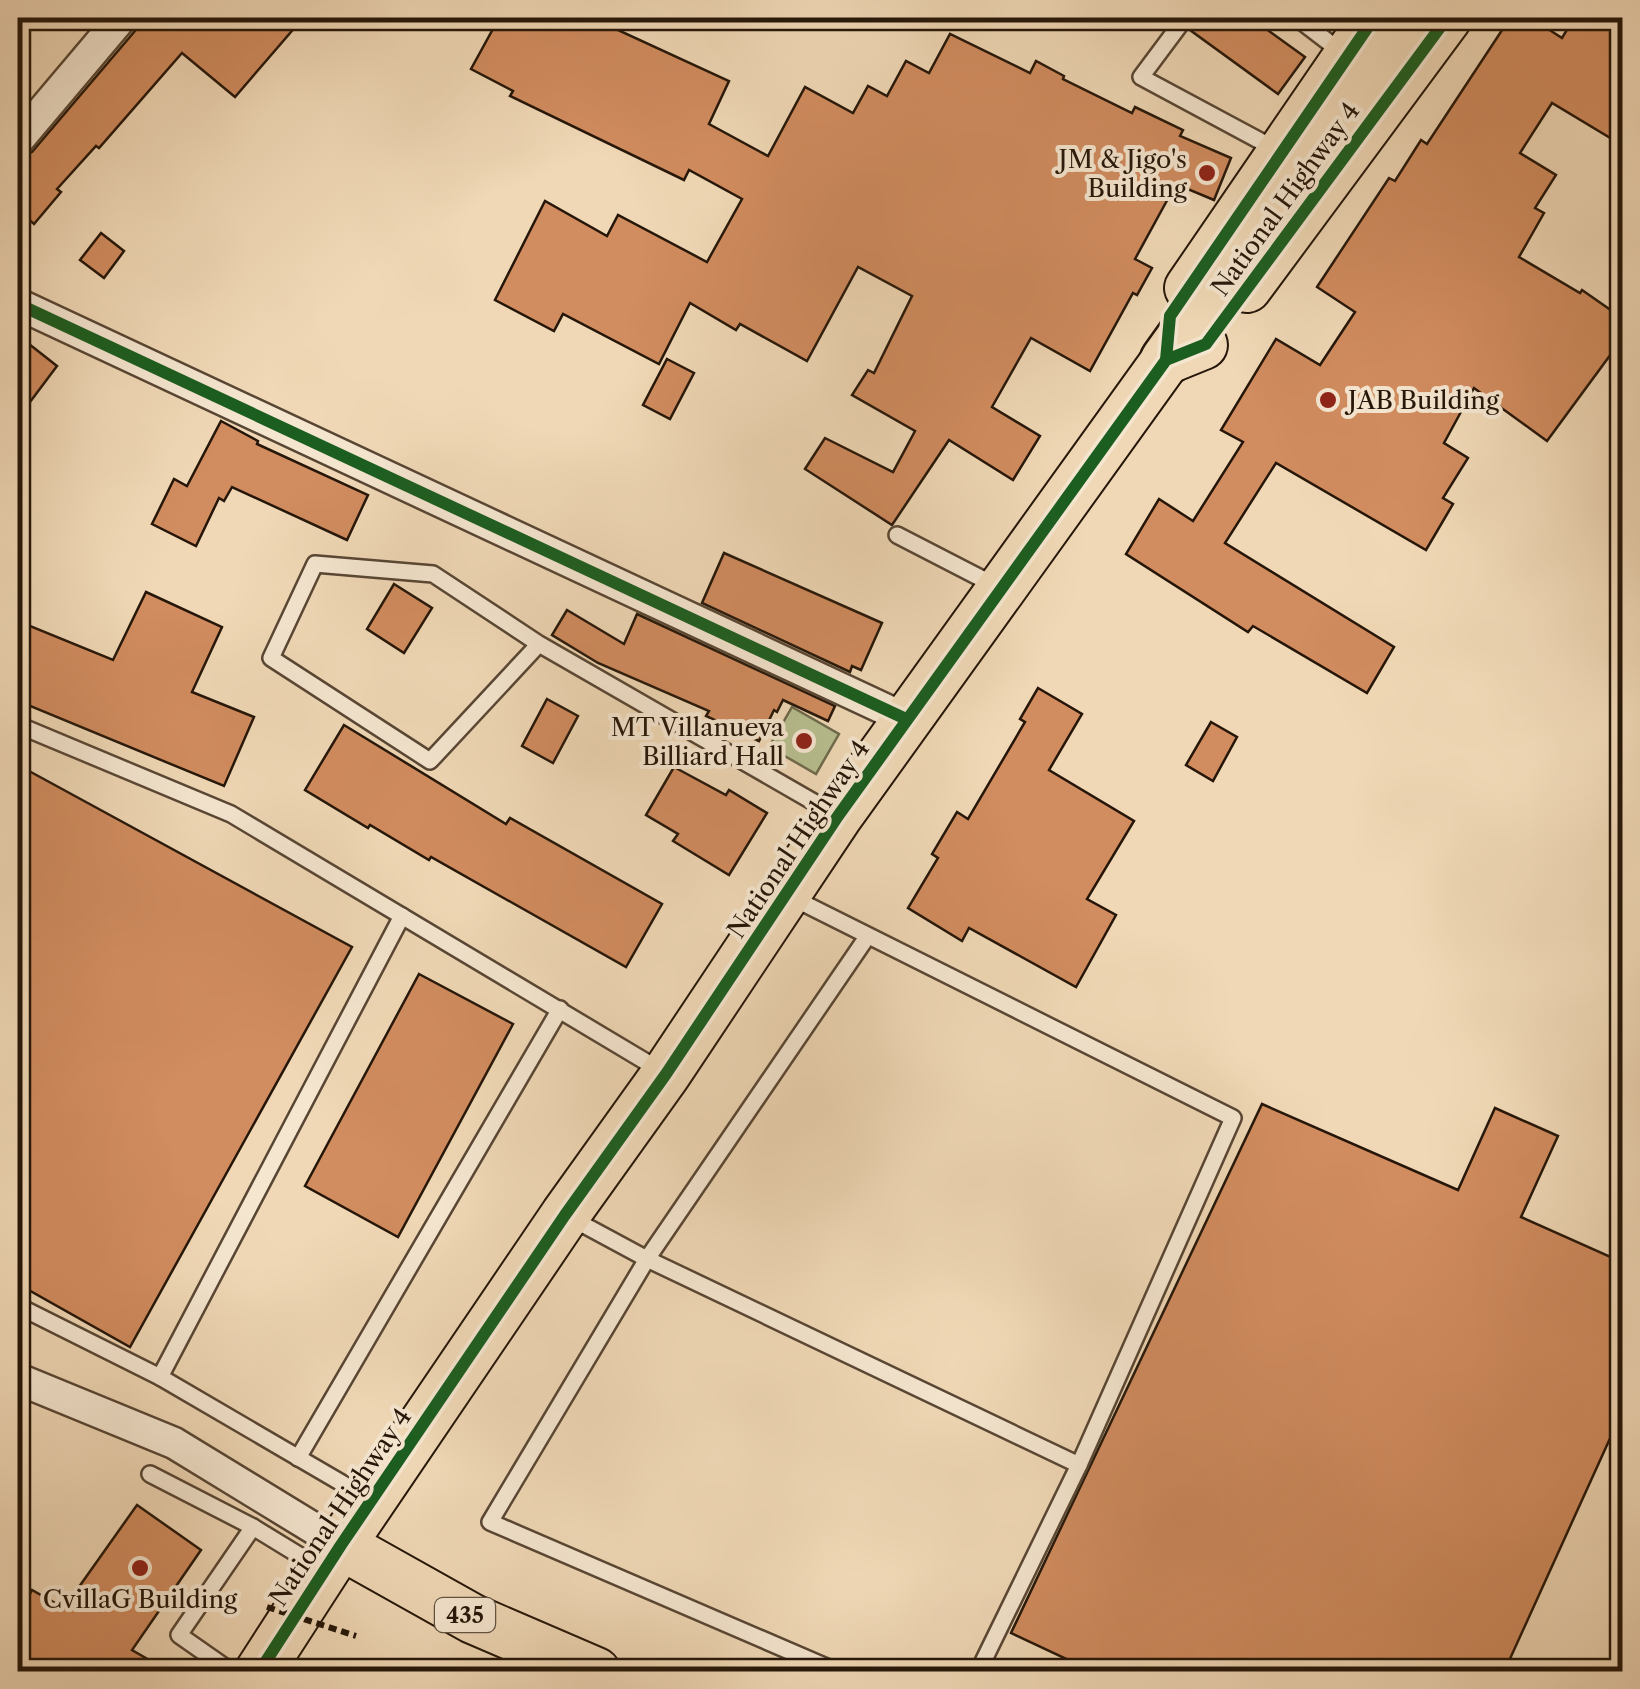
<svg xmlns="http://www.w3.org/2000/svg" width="1640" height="1689" font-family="'Libre Caslon Text',serif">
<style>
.green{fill:#b7bf90;stroke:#6e6a4c;stroke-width:2.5}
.building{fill:#d18c5f;stroke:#251609;stroke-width:2.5}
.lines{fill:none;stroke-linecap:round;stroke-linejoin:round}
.service-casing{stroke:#584634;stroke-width:20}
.minor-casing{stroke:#584634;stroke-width:35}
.primary-casing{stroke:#251609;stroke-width:52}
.trunk-casing{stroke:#251609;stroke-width:55}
.service{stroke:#f5e6d0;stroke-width:15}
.minor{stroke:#f5e6d0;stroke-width:30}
.primary{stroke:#f0d8b6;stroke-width:48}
.trunk{stroke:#f0d8b6;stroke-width:50}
.path-bridge{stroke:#251609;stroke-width:6;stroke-dasharray:8 5;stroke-linecap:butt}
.cycleway-casing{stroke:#f5e6d0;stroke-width:19}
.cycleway{stroke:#1b5e20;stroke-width:12}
.poi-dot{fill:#8f2418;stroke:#f5e6d0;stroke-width:4}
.labels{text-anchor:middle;stroke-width:8;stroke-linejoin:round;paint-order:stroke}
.shield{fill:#f5e6d0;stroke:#635445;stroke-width:2.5}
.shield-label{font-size:22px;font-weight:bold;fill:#251609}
.poi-label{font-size:25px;fill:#251609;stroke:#f5e6d0;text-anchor:end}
.street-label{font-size:25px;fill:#251609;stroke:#f5e6d0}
</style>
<rect width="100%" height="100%" fill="#f0d8b6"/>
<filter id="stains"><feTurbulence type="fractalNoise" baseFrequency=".002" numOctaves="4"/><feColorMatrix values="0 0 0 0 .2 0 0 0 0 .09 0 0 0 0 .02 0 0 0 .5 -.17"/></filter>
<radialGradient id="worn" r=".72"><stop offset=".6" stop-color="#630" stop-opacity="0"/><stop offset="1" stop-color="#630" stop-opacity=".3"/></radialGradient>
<path class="green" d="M792 707 839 734 816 774 769 747Z"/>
<g class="building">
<path d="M146 18H303L235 97 182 53 99 148 96 146 57 189 61 192 34 224 18 210V158L32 152Z"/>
<path d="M499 18H592L729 81 709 124 768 156 805 87 853 113 868 86 887 96 906 61 929 73 950 34 1030 73 1036 61 1064 76 1063 79 1132 113 1135 107 1183 130 1180 136 1231 158 1214 200 1176 184 1135 259 1152 268 1137 295 1133 293 1090 371 1031 338 992 407 1040 436 1013 480 949 440 892 525 805 469 825 438 893 472 915 431 852 395 868 370 874 373 912 296 858 267 807 361 740 324 736 330 690 303 659 364 563 314 554 331 495 300 545 201 607 236 618 215 707 262 742 199 689 170 684 180 510 96 513 91 471 69Z"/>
<path d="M1196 18H1251L1305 57 1278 94 1190 30Z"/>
<path d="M1510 18H1531L1562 38 1574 18H1622V145L1552 103 1520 153 1556 175 1535 208 1544 213 1519 257 1580 293 1582 290 1622 318V339L1547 441 1474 388 1444 443 1468 458 1443 498 1453 504 1426 550 1276 463 1225 543 1394 647 1367 693 1253 626 1248 632 1126 554 1159 499 1193 521 1243 442 1221 430 1276 339 1320 365 1355 312 1317 287 1389 178 1395 181 1421 140 1427 144Z"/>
<path d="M101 233 124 251 104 278 80 260Z"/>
<path d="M29 344 57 366 18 418V360Z"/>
<path d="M667 359 694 373 670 419 643 405Z"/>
<path d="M221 421 258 441 257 444 368 495 347 540 232 487 224 501 219 498 196 546 152 524 174 479 187 486Z"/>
<path d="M724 553 882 623 861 670 852 666 850 672 702 603Z"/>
<path d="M394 584 432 608 404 653 367 629Z"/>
<path d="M146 592 222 627 192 692 254 717 224 786 18 701V621L113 660Z"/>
<path d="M567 610 624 644 637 614 835 706 828 721 783 700 777 712 774 710 759 741 706 716 709 711 598 663 552 635Z"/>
<path d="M1038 688 1082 714 1049 770 1134 821 1087 899 1116 915 1076 987 969 928 962 941 908 908 938 858 932 854 957 812 968 819 1025 722 1020 719Z"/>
<path d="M547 699 578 716 553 763 522 746Z"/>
<path d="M1211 722 1237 737 1213 781 1186 765Z"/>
<path d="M344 725 506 824 510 818 662 904 626 967 431 857 429 860 370 825 368 828 305 790Z"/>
<path d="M18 765 352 947 130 1347 18 1284Z"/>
<path d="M674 767 726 795 729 790 767 813 729 875 673 841 678 834 646 815Z"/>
<path d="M419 974 513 1024 398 1237 305 1186Z"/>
<path d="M1262 1104 1458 1190 1495 1108 1558 1136 1521 1217 1622 1262V1412L1504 1672H1094L1011 1633Z"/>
<path d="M137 1505 201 1550 132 1650 170 1672H18V1617L32 1590 64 1608Z"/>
</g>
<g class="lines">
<defs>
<g id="service">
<path d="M1185 18 1141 77 1275 149"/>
<path d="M1297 18 1344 54"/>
<path d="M897 535 996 586"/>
<path d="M539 644 430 761 271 658 315 564 433 574 539 644 831 812"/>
<path d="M18 725 231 814 663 1072"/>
<path d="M791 897 1233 1118 1079 1465 978 1672"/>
<path d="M569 1217 647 1259 1079 1465"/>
<path d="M18 1306 160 1377 369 1499"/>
<path d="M160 1377 402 916"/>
<path d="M298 1458 560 1009"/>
<path d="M150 1474 253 1527 320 1568"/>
<path d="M232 1672 179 1635 253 1527"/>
<path d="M838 1672 490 1522 647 1259 867 937"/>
</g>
<g id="minor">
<path d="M18 140 121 18"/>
<path d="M18 304 906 719"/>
<path d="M18 1379 174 1443 341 1545"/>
</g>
<g id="primary">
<path d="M1189 288 1374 18"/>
<path d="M1247 288 1447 18"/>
<path d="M341 1545 473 1619 596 1672"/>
<path d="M259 1672 341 1545 565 1215 666 1074 838 816 1166 360 1203 345"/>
</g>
<path id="trunk" d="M1166 360 1411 18"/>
</defs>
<use href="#service" class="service-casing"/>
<use href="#minor" class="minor-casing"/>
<use href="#primary" class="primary-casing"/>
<use href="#trunk" class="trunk-casing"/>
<use href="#service" class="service"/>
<use href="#minor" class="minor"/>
<use href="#primary" class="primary"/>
<use href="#trunk" class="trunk"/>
<path class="path-bridge" d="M267 1607 356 1636"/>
<defs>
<g id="cycleway">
<path d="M18 304 906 719"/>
<path d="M1166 360 1170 316 1374 18"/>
<path d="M259 1672 341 1545 565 1215 666 1074 838 816 1166 360 1206 344 1447 18"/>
</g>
</defs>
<use href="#cycleway" class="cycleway-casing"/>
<use href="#cycleway" class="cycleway"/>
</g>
<g class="poi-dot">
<circle cx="1207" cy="173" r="10"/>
<circle cx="1328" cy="400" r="10"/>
<circle cx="804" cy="741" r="10"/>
<circle cx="140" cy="1568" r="10"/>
</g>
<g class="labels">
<rect class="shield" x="435" y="1598" width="60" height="34" rx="8"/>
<g class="shield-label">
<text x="465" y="1623">435</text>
</g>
<g class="poi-label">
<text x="1187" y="168">JM &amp; Jigo's<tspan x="1187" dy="29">Building</tspan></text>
<text x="1348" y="409" text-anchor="start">JAB Building</text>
<text x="784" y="736">MT Villanueva<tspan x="784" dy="29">Billiard Hall</tspan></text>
<text x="140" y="1608" text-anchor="middle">CvillaG Building</text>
</g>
<g class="street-label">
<text transform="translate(1285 199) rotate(-54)" y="9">National Highway 4</text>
<text transform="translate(798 839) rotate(-56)" y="9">National Highway 4</text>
<text transform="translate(340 1507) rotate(-56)" y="9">National Highway 4</text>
</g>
</g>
<rect width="1640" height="1689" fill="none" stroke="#f0d8b6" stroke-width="60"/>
<rect x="20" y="20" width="1600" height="1649" fill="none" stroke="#251609" stroke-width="5"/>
<rect x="30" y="30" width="1580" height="1629" fill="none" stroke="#251609" stroke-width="2.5"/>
<rect width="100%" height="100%" filter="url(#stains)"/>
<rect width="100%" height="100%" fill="url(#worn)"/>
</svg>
